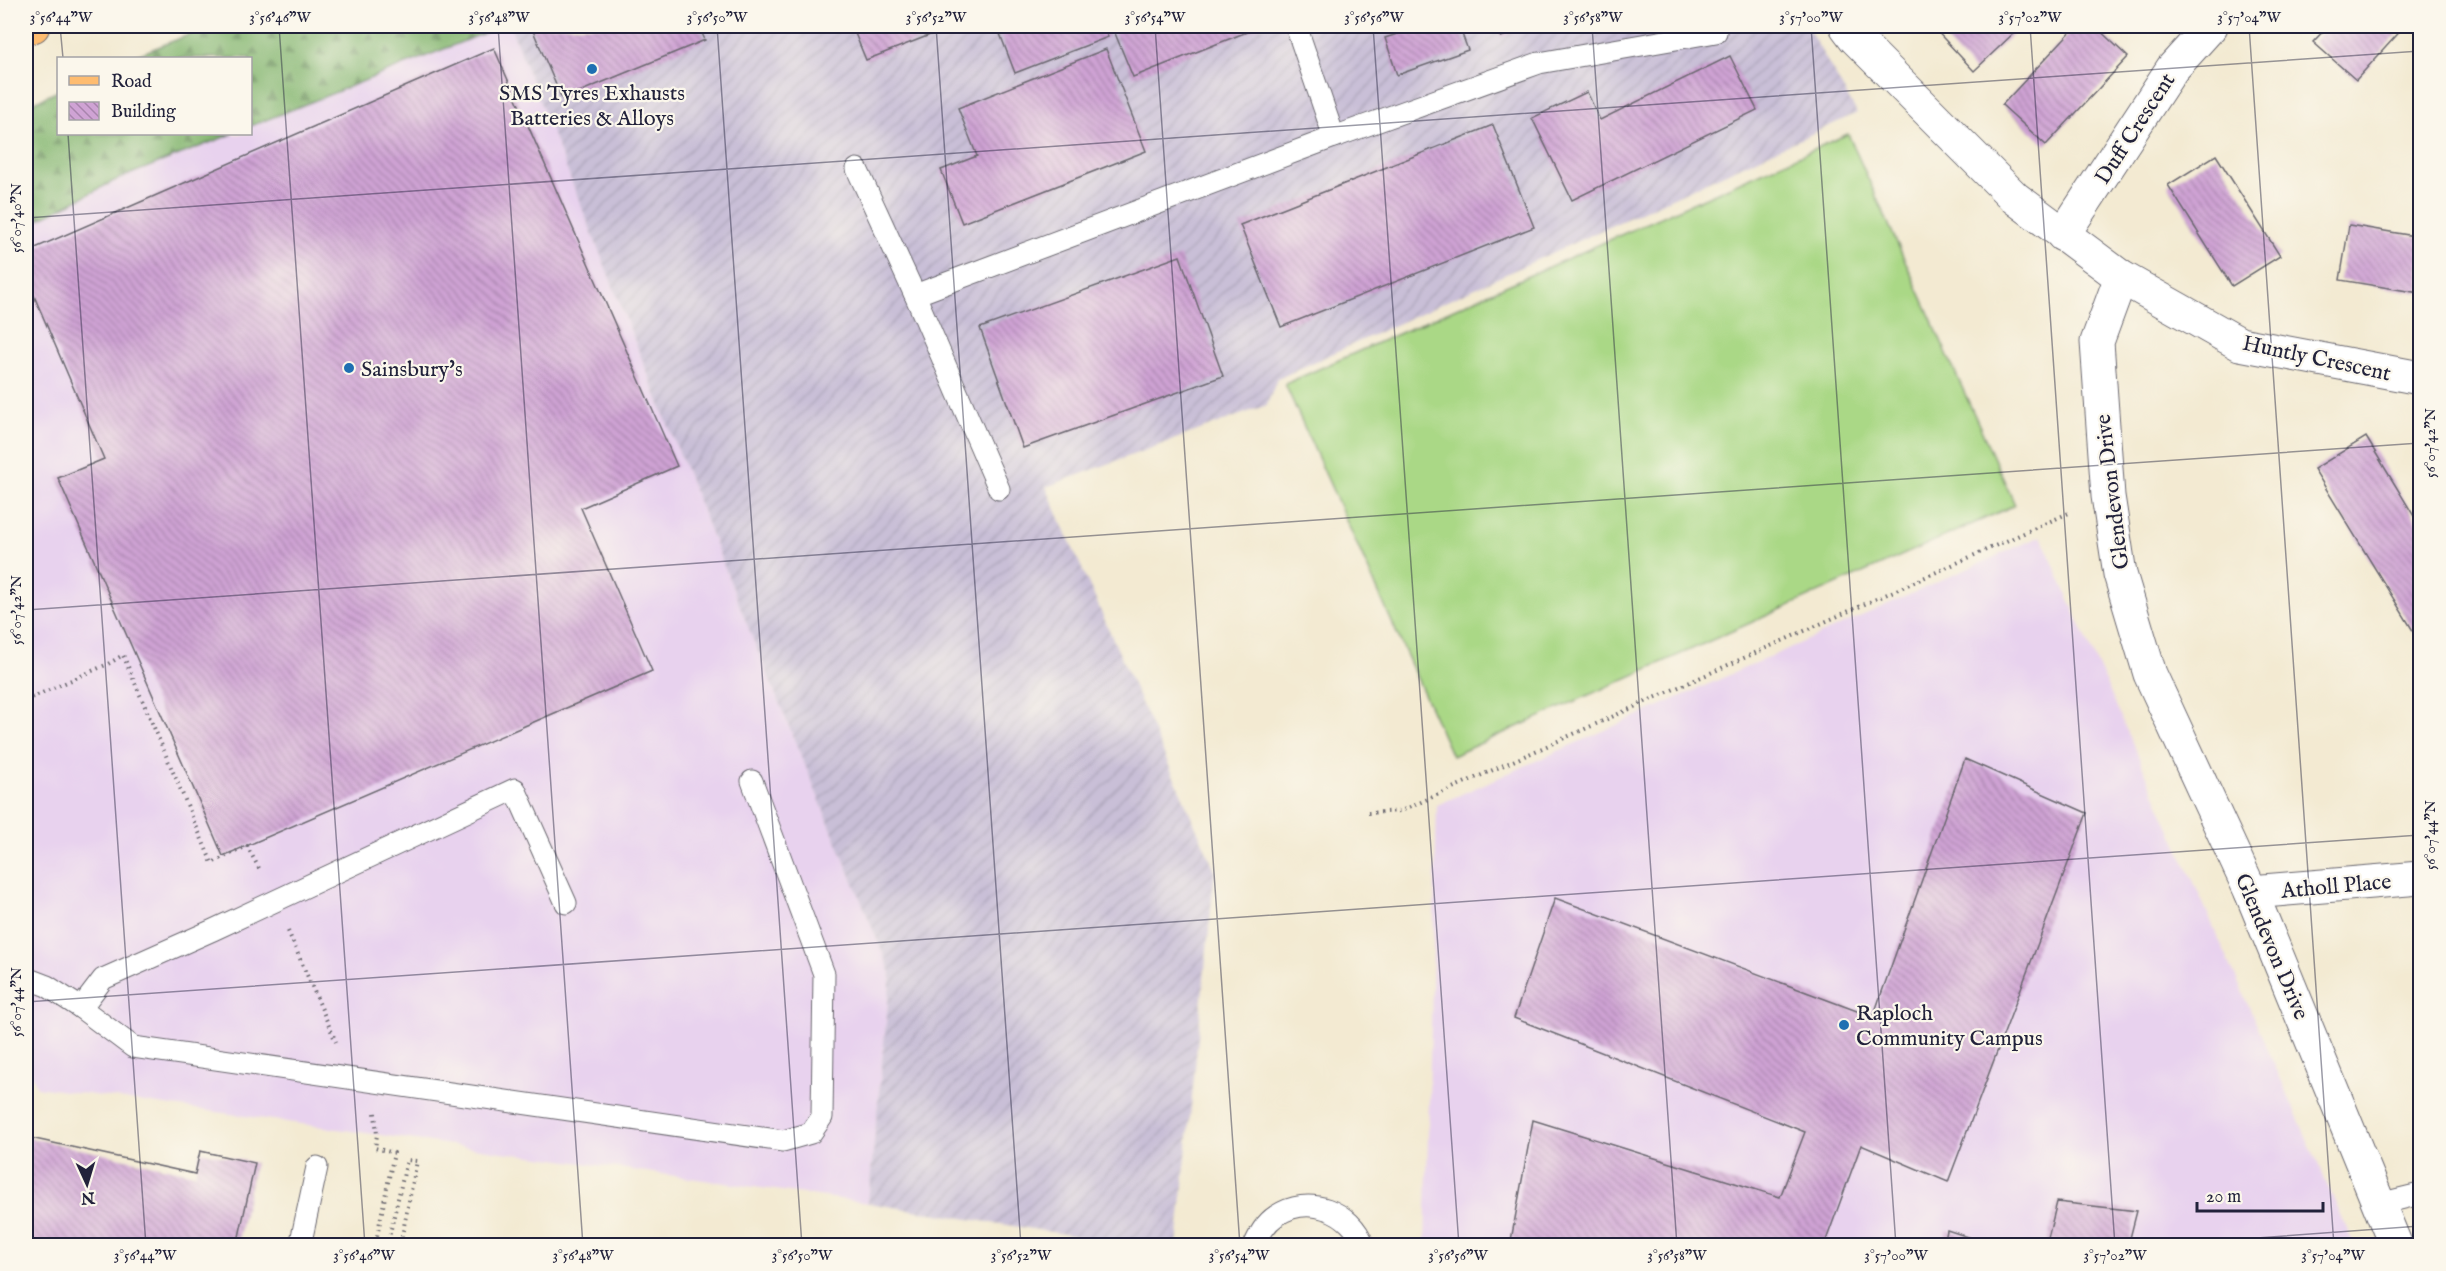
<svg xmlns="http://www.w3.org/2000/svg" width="2446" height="1271" font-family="'IM FELL English',serif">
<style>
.built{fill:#e8d2ee}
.industrial{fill:url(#industrial-furrows)}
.forest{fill:url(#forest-firs);stroke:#546d57;stroke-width:1.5}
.garden{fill:#aad886;stroke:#667d60;stroke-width:1.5}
.building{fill:url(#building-back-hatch)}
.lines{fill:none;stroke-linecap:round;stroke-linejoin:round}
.lane-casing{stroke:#6b6870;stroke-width:23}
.street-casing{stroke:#6b6870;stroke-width:35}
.primary-casing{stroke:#6b6870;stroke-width:35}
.path{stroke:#6b6870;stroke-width:4;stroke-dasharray:1.5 4.5;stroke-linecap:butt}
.lane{stroke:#fff;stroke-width:21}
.street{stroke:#fff;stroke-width:33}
.primary{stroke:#febc70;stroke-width:33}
.ticks{fill:none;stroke:#22223b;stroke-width:1.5;stroke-opacity:0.45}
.poi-dot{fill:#1f6fb2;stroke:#fbf7ec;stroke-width:2}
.labels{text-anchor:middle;stroke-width:4.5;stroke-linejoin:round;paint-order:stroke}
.poi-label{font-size:22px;fill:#22223b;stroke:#fbf7ec;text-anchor:start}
.street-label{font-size:22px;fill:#22223b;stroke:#fbf7ec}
.neatline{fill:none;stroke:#22223b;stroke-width:2}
.ticks-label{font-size:15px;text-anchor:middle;fill:#22223b}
</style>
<defs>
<pattern id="industrial-furrows" width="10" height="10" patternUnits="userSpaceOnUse" patternTransform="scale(1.5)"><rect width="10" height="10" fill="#c9bfd7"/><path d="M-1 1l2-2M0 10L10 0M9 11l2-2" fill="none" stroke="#aca4b9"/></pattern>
<pattern id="forest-firs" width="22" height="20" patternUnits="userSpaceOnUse" patternTransform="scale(1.5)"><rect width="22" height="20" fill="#87b873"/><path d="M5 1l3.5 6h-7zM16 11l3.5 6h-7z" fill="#6e9560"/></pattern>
<pattern id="building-back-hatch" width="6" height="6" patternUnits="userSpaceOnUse" patternTransform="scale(1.5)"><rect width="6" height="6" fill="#cfa3d4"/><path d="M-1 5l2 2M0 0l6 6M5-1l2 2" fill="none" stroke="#a884ad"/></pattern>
</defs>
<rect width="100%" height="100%" fill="#fbf7ec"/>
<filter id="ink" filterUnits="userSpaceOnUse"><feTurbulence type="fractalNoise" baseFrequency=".0167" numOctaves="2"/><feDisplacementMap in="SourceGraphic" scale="12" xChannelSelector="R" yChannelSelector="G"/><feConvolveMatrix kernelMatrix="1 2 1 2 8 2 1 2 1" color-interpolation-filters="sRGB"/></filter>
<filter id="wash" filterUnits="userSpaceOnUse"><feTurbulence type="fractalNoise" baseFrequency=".008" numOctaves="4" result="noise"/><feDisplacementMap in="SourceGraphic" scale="24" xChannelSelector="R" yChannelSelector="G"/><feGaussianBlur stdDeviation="1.35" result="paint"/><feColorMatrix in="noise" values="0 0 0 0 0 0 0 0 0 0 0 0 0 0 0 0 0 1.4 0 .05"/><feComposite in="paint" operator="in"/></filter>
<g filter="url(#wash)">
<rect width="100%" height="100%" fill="#f3ead2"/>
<g class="built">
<path d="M368 26H510L755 644 891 973 868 1203 37 1087 26 1060V120L58 134H250V58Z"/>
<path d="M2041 536 2354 1245 1425 1246 1437 805Z"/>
</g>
<path class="industrial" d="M510 26H1807L1857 113 1277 379 1267 405 1046 487 1215 870 1177 1245H1133L868 1203 891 973 755 644Z"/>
<g class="forest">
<path d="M211 26H502L251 126 250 58H130Z"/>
<path d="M58 91V134H232L118 179 26 226V106Z"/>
</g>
<path class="garden" d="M1848 134 2015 505 1452 756 1285 384Z"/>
<g id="blocks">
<g class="building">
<path d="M531 26H699L705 40 562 99Z"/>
<path d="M852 26H953L866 60Z"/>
<path d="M997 26H1104L1108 37 1015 73Z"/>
<path d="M1112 26H1262L1133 77Z"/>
<path d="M1421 26H1459L1468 50 1397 75 1385 38Z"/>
<path d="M1497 26H1531L1501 37Z"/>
<path d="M1932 26H2015L2018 29 1974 71Z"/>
<path d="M2076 26H2095L2128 57 2046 145 2002 105Z"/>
<path d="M2328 26H2405L2356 80 2313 42Z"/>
<path d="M494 48 677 466 581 508 652 671 223 856 58 478 104 459 26 277V252Z"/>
<path d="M1106 49 1146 151 962 223 941 170 977 156 958 108Z"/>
<path d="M1730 56 1757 110 1572 200 1532 118 1587 92 1600 120Z"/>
<path d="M1493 125 1534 227 1281 327 1240 225Z"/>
<path d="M2216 155 2280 256 2232 286 2168 185Z"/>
<path d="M2349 225 2420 237V293L2340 280Z"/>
<path d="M1180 256 1223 376 1023 448 980 328Z"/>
<path d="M2366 437 2420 526V642L2314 469Z"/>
<path d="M1965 759 2087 813 1948 1182 1861 1145 1824 1246H1510L1533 1120 1780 1197 1805 1132 1514 1018 1555 898 1873 1017Z"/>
<path d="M26 1137 195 1174 200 1151 255 1163 237 1246H41L26 1242Z"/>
<path d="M2057 1202 2137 1211 2128 1246H2046Z"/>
<path d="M1947 1230 1993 1245V1246H1944Z"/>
</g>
</g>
</g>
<g filter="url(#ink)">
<use href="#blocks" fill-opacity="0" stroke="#6b6870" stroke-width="1.5"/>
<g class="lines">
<defs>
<g id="lane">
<path d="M1334 137 1539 63 1716 32"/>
<path d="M857 169 915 295 999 489"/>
<path d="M915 295 1334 137 1296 26"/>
<path d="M26 978 47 986 81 1008 103 979 213 930 515 789 566 903"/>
<path d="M81 1008 133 1047 783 1141 811 1133 822 1117 824 974 752 781"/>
<path d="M2379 1204 2420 1194"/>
<path d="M300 1246 317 1167"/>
<path d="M1254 1246C1259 1235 1265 1223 1276 1216 1308 1194 1351 1210 1364 1246"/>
</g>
<g id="street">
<path d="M1846 26 1855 38 2015 198 2121 277 2240 344 2420 378"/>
<path d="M2063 235 2172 69 2211 26"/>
<path d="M2121 277 2097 342 2108 496 2120 574 2150 674 2251 892 2396 1246"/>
<path d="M2251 892 2420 878"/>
</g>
<path id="primary" d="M26 28 33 26"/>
</defs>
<use href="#lane" class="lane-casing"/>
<use href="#street" class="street-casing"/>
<use href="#primary" class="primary-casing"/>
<g class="path">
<path d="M26 700 108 664 123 655 212 863 247 846 261 872"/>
<path d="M1368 813 1401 811 2071 512"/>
<path d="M288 931 336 1042"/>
<path d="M375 1113 377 1135 375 1148 394 1153 375 1246"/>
<path d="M387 1246 407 1160 417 1161 400 1246"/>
</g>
<use href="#lane" class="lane"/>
<use href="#street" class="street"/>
<use href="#primary" class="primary"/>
</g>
</g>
<path class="ticks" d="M60 26 63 58M279 26 365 1246M498 26 583 1246M717 26 802 1246M936 26 1021 1246M1155 26 1240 1246M1373 26 1459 1246M1592 26 1677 1246M1811 26 1896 1246M2030 26 2115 1246M2249 26 2334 1246M68 134 146 1246M26 218 2420 51M26 610 2420 443M26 1002 2420 835M2147 1246 2420 1226"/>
<g class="poi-dot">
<circle cx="592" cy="69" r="6"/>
<circle cx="349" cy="368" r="6"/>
<circle cx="1844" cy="1025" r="6"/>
</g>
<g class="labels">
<g class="poi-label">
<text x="592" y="100" text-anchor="middle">SMS Tyres Exhausts<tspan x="592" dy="25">Batteries &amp; Alloys</tspan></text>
<text x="361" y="376">Sainsbury's</text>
<text x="1856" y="1020">Raploch<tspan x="1856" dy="25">Community Campus</tspan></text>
</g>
<g class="street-label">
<text transform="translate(2134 128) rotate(-57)" y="8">Duff Crescent</text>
<text transform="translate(2317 357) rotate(12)" y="8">Huntly Crescent</text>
<text transform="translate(2111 492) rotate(-97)" y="8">Glendevon Drive</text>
<text transform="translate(2336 885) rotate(-5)" y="8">Atholl Place</text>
<text transform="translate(2273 946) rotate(67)" y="8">Glendevon Drive</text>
</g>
</g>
<rect width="2446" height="1271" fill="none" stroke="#fbf7ec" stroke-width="66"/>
<rect x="57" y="57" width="195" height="78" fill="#fbf7ec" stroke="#a4a2a5" stroke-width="1.5"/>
<rect x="69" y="76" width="30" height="9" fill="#febc70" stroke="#a4a2a5" stroke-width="1.5"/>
<text x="111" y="87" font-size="18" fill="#22223b">Road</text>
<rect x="69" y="102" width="30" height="18" fill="url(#building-back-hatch)" stroke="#a4a2a5" stroke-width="1.5"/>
<text x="111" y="117" font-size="18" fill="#22223b">Building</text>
<g transform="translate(87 1184) rotate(176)" stroke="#fbf7ec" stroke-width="4.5" paint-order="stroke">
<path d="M0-4.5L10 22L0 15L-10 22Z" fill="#22223b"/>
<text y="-9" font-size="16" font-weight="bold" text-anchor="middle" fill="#22223b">N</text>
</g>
<path d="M2197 1202v9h126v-9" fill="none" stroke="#22223b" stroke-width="3"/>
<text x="2206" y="1202" font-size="18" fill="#22223b" stroke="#fbf7ec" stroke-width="4.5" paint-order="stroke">20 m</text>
<rect x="33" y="33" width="2380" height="1205" class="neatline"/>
<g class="ticks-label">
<text x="61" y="22">3°56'44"W</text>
<text x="280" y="22">3°56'46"W</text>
<text x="499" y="22">3°56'48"W</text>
<text x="717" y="22">3°56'50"W</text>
<text x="936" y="22">3°56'52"W</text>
<text x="1155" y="22">3°56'54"W</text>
<text x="1374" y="22">3°56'56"W</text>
<text x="1593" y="22">3°56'58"W</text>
<text x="1811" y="22">3°57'00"W</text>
<text x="2030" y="22">3°57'02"W</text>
<text x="2249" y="22">3°57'04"W</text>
<text transform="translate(16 218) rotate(-90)" y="5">56°07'40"N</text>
<text transform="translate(2430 443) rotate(-90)" y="5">56°07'42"N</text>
<text transform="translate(16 610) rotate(-90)" y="5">56°07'42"N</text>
<text transform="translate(2430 835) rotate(-90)" y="5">56°07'44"N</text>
<text transform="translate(16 1002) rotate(-90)" y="5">56°07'44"N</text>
<text x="145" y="1260">3°56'44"W</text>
<text x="364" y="1260">3°56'46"W</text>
<text x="583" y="1260">3°56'48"W</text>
<text x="802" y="1260">3°56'50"W</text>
<text x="1021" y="1260">3°56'52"W</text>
<text x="1239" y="1260">3°56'54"W</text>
<text x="1458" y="1260">3°56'56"W</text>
<text x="1677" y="1260">3°56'58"W</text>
<text x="1896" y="1260">3°57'00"W</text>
<text x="2115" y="1260">3°57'02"W</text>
<text x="2333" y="1260">3°57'04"W</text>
</g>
</svg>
